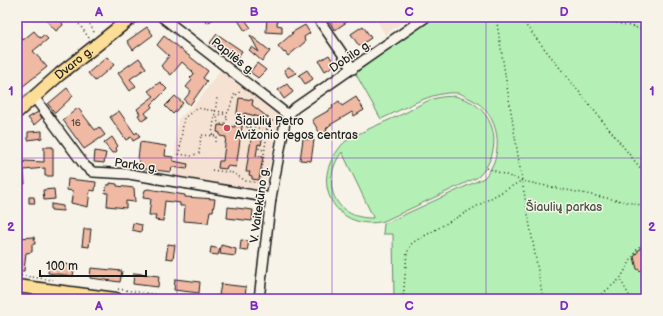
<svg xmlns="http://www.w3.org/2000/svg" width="663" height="316" font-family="'Balsamiq Sans',sans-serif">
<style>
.built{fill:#f5e2d3}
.green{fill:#b4f0b5;stroke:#688668;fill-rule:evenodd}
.building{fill:#f0b9a3;stroke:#1c1c1c}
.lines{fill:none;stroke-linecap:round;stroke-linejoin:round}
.minor-casing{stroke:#1c1c1c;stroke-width:12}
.major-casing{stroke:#1c1c1c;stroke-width:15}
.path{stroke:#1c1c1c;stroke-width:1.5;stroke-dasharray:1 3;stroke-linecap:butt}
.minor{stroke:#f7f3e8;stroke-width:9}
.major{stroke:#fdde96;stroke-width:12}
.grid{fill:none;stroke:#7b2cbf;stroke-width:1;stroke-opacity:0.55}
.poi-dot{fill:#d1495b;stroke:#f7f3e8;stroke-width:1.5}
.labels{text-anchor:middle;stroke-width:3;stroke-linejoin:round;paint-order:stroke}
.number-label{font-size:10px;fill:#51433e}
.street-label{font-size:12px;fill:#1c1c1c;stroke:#f7f3e8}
.poi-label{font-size:12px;fill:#1c1c1c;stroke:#f7f3e8;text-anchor:start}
.park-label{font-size:12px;fill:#425142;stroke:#f7f3e8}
.neatline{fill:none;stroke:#7b2cbf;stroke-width:1.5}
.grid-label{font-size:13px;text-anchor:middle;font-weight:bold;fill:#7b2cbf}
</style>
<rect width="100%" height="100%" fill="#f7f3e8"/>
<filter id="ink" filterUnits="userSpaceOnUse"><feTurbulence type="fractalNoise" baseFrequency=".025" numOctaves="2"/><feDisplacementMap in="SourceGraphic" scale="8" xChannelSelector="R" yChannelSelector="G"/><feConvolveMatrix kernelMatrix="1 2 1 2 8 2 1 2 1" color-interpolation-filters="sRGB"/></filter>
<g filter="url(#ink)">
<g class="built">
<path d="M375 17H410L385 35Z"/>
<path d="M222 68 282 115 275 133 265 192 173 178 178 119 197 102Z"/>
</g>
<g class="green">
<path d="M426 17H646V299H394L393 234H383L384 224 484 178C506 154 500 113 471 99 466 97 461 93 457 93 431 91 404 109 381 119L353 69Z"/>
<path d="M455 96C461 98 468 100 473 103 500 121 500 156 478 177L384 221C339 233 309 186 338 150 340 147 343 143 346 141 361 131 390 120 407 112 416 107 427 100 437 98 443 96 449 97 455 96ZM342 152 373 217V218C333 219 320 181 342 152Z"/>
</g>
<g class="building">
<path d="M43 17H60L63 25 56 31Z"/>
<path d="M203 17H217L207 23Z"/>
<path d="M236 17H251L246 21 251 28 245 31Z"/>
<path d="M267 17H278L277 25 282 26V33L266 32Z"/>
<path d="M337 17H354L335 30 329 22Z"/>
<path d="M305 25 310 33 304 37 305 42 288 56 285 52 284 53 278 46 293 33H291Z"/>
<path d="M363 26 371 38 359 46 351 34Z"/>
<path d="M147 27 153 35 133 50 127 41Z"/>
<path d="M34 31 40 38 44 35 48 39 33 51 47 67 22 87 17 81V33L23 40Z"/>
<path d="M217 34 242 51 236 60 210 43Z"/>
<path d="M250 35 270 51 262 61 249 50 252 47 259 52Z"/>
<path d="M164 36 208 71 203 78 207 81 190 105 184 100 191 91 186 87 192 80 190 78 194 74 193 72 182 62 171 75 161 66 169 56 157 45Z"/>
<path d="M329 55 335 65 325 71 319 61Z"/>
<path d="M107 57 114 65 95 81 88 73Z"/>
<path d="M139 58 146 68 130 79 136 86 130 91 118 73Z"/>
<path d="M257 63 266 70 258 78 250 72Z"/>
<path d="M289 67 296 73 288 77 284 70Z"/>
<path d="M307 70 313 79 305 84 299 75Z"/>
<path d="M160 82 167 89 151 105 152 107 145 113 148 117 142 121 138 115 140 114 137 109 154 96 148 91Z"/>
<path d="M287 84 293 92 284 99 278 90Z"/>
<path d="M67 88 73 96 55 113 48 104Z"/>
<path d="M175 96 183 103 173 114 165 106Z"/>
<path d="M356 97 364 110 354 116 352 112 330 125 326 129 327 131 321 135 312 120 333 108 332 106 339 101 342 106Z"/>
<path d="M239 98 253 100 252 105 271 120 244 113 236 167 227 166 226 169 218 168 219 161H223L226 137 220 136V133L217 132 218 125 235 127Z"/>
<path d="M78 108 95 130 99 127 105 135 84 149 63 120Z"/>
<path d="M119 111 135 134 137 132 140 137 133 141 131 137 126 140 110 117Z"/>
<path d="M38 112 42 118 34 125 28 118Z"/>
<path d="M42 131V138L28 140V132Z"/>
<path d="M252 133 263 134 261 145 258 144 256 156 263 157 259 180 252 179V176L249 175 250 172H246Z"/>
<path d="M112 137 118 146 116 148 117 151 114 153H112L104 143Z"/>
<path d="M303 139 314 140 311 161 300 160Z"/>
<path d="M140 142 166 146 165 156 173 157V161L188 164 187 169 172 167 171 172 138 168 142 165 138 159Z"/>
<path d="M44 147H53V176H45V168L24 170 25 184H17V163H24V161L44 162Z"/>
<path d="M95 151 106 153 104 163 94 162Z"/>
<path d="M68 179 96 182 95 191 90 190 88 207 71 203 73 191 67 190Z"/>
<path d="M110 183 117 184V186L134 188 135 202 126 201V208L107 206 108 193H105L107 185H110Z"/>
<path d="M54 189 55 199 44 200 43 190Z"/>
<path d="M148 189 185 195V197L215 199 213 211H210L208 223 184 221 185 206H180V203L165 201 163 221 155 220 156 215H149L151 199 143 198 145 190Z"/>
<path d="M29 197H34L35 203H29Z"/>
<path d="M51 204 63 206V211L51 210Z"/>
<path d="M228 207 253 210 252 221 227 218Z"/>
<path d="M133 223 142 225 141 232 132 230Z"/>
<path d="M84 229H91L89 247 82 246Z"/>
<path d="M34 237 35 244H32V252L26 253 24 271H17V238Z"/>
<path d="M241 240 249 241 247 251 240 250Z"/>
<path d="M168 244 175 245 173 259 166 258Z"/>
<path d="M221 245 236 249 235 256 220 254Z"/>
<path d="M646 245V273L637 269 634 257 641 247Z"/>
<path d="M211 247 220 249 218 255 210 254Z"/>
<path d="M49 263 75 265 73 276 48 273Z"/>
<path d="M91 268 122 271 120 282 90 278Z"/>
<path d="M134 273 159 276 158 287 133 284Z"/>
<path d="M175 279 200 282 199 293 174 290Z"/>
<path d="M221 284 246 287 245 298 219 295Z"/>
</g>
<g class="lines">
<defs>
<g id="minor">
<path d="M162 17 288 115"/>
<path d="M317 17 353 69"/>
<path d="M34 97 85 166 93 172 129 174 271 198"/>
<path d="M259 299 271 198 285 122 288 115 295 108 426 17"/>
</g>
<g id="major">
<path id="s1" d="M17 112 60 74 132 17"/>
<path d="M17 286 116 299"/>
</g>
</defs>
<use href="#minor" class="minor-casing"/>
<use href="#major" class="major-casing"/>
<g class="path">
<path d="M86 17 95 34"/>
<path d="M496 17 522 181 543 299"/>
<path d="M519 17 646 175"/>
<path d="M593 17 646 30"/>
<path d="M79 24 89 38"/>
<circle cx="222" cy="119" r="5"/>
<path d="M268 121H277"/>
<path d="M242 126 267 129"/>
<path d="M212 135 217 98"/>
<path d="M247 136 248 127"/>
<path d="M216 142 217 136 201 135 199 153 191 156 179 154 184 118 197 108 228 113 235 93 237 95 241 90"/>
<path d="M260 144 259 149 264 150"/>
<path d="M487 168 522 181 646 206"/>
<path d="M212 170 233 173 246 181 260 183 269 119"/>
<path d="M17 275 53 280"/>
<path d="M118 289 187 299"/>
<path d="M403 299 407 253 412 243 521 181"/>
<path d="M596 299 620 279"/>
<path d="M631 299 620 279 638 248 646 240"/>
</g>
<use href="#minor" class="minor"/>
<use href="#major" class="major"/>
</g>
</g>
<path class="grid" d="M177 17V299M332 17V299M486 17V299M17 158H646"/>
<circle class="poi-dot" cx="227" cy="128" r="4"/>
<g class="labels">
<g class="number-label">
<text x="76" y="126">16</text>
</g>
<g class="street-label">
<text transform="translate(233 56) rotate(38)" y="4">Papilės g.</text>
<text transform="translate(350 56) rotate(-35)" y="4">Dobilo g.</text>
<text dy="4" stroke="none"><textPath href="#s1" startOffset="75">Dvaro g.</textPath></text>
<text transform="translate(136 165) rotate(8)" y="4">Parko g.</text>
<text transform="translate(259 205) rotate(-82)" y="4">V. Vaitekūno g.</text>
</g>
<g class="poi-label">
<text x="235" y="125">Šiaulių Petro<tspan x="235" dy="14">Avižonio regos centras</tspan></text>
</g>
<g class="park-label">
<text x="564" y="211">Šiaulių parkas</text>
</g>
</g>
<rect width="663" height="316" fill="none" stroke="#f7f3e8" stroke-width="44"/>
<path d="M40 270v6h106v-6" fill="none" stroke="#1c1c1c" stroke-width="2"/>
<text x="46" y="270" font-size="12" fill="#1c1c1c" stroke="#f7f3e8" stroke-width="3" paint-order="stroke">100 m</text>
<rect x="22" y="22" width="619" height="272" class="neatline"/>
<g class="grid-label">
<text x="99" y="16">A</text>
<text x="254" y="16">B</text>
<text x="409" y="16">C</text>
<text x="564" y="16">D</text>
<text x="11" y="95">1</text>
<text x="652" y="95">1</text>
<text x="11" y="231">2</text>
<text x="652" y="231">2</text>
<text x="99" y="310">A</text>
<text x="254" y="310">B</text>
<text x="409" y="310">C</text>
<text x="564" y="310">D</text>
</g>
</svg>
